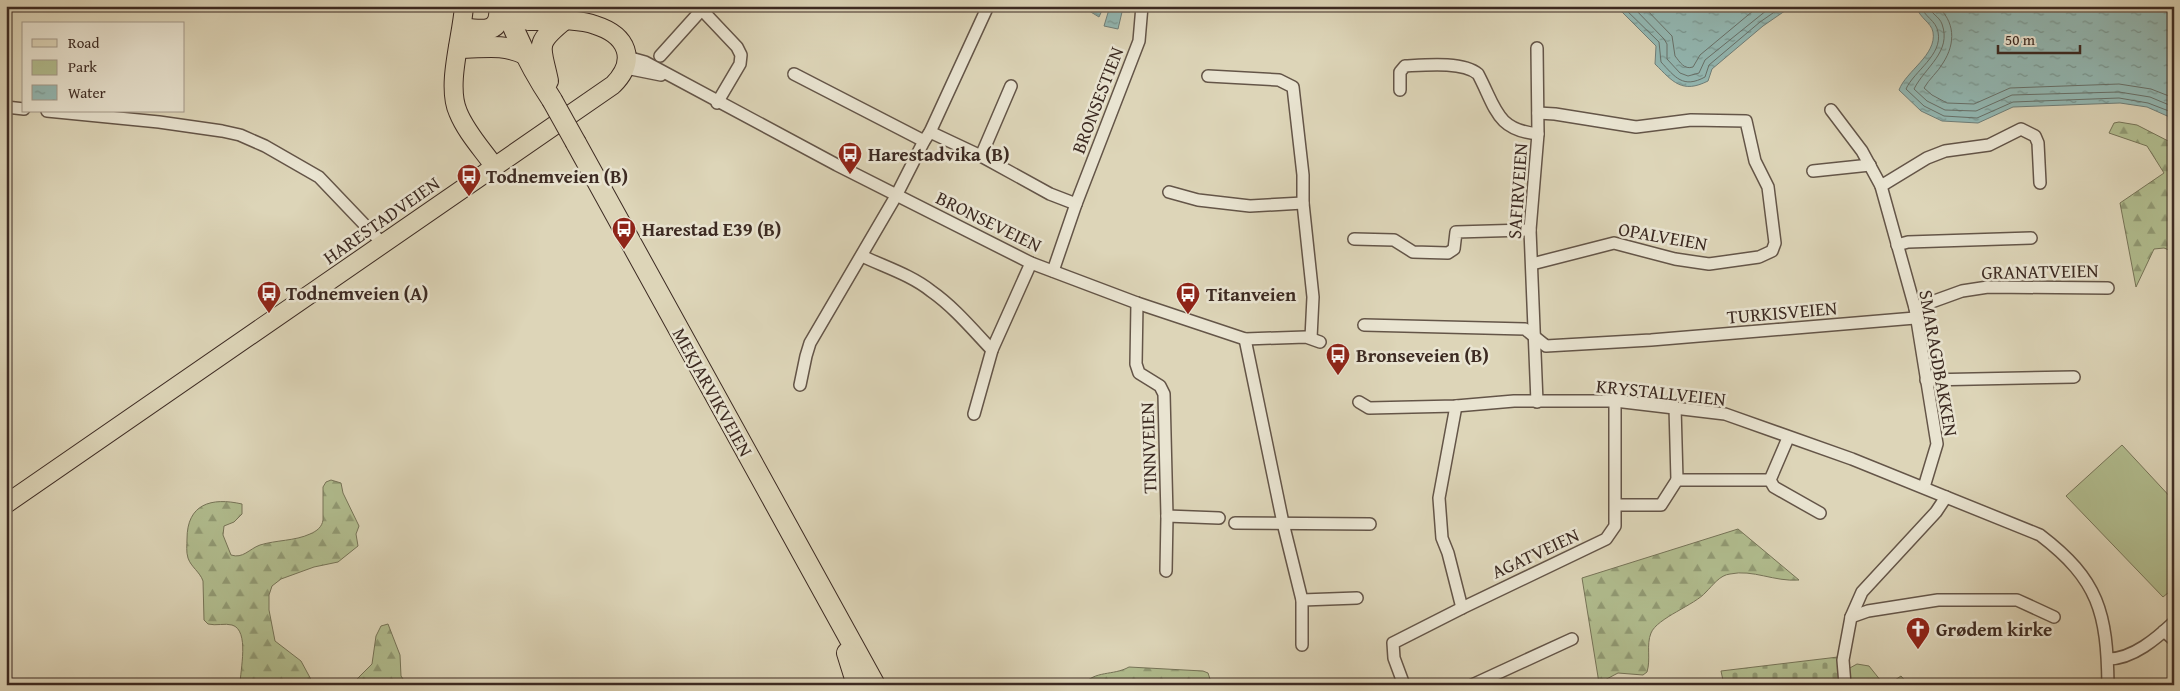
<svg xmlns="http://www.w3.org/2000/svg" width="2180" height="691" font-family="'Gentium Book Plus',serif">
<style>
.green{fill:#b1bd8f;stroke:#767458}
.forest{fill:url(#forest-firs);stroke:#767458}
.cemetery{fill:url(#cemetery-stones);stroke:#767458}
.water{fill:url(#water-ripples);stroke:#707f79}
.lines{fill:none;stroke-linecap:round;stroke-linejoin:round}
.shore{stroke:#68716a;stroke-width:1}
.street-casing{stroke:#645548;stroke-width:14}
.primary-casing{stroke:#3c2a22;stroke-width:20}
.highway-casing{stroke:#3c2a22;stroke-width:22}
.street{stroke:#e9e4d1;stroke-width:11}
.primary{stroke:#ddd5b8;stroke-width:18}
.highway{stroke:#ddd5b8;stroke-width:20}
.highway-bridge-casing{stroke:#3c2a22;stroke-width:22;stroke-linecap:butt}
.highway-bridge{stroke:#ddd5b8;stroke-width:20}
.labels{text-anchor:middle;stroke-width:5;stroke-linejoin:round;paint-order:stroke}
.street-label{font-size:19px;fill:#3c2a22;stroke:#e9e4d1}
.poi-label{font-size:19px;font-weight:bold;fill:#3c2a22;stroke:#e9e4d1;text-anchor:start}
</style>
<defs>
<pattern id="forest-firs" width="22" height="20" patternUnits="userSpaceOnUse" patternTransform="scale(1.25)"><rect width="22" height="20" fill="#b1bd8f"/><path d="M5 1l3.5 6h-7zM16 11l3.5 6h-7z" fill="#919a74"/></pattern>
<pattern id="cemetery-stones" width="16" height="16" patternUnits="userSpaceOnUse" patternTransform="scale(1.25)"><rect width="16" height="16" fill="#b1bd8f"/><path d="M2 7V4a2 2 0 0 1 4 0v3zM10 15v-3a2 2 0 0 1 4 0v3z" fill="#919a74"/></pattern>
<pattern id="water-ripples" width="26" height="14" patternUnits="userSpaceOnUse" patternTransform="scale(1.25)"><rect width="26" height="14" fill="#93b8b3"/><path d="M2 4q2-2 4 0t4 0M15 11q2-2 4 0t4 0" fill="none" stroke="#799691"/></pattern>
</defs>
<rect width="100%" height="100%" fill="#ddd5b8"/>
<filter id="stains"><feTurbulence type="fractalNoise" baseFrequency=".004" numOctaves="4"/><feColorMatrix values="0 0 0 0 .2 0 0 0 0 .09 0 0 0 0 .02 0 0 0 .5 -.17"/></filter>
<radialGradient id="worn" r=".72"><stop offset=".6" stop-color="#630" stop-opacity="0"/><stop offset="1" stop-color="#630" stop-opacity=".3"/></radialGradient>
<g class="green">
<path d="M2122 445 2174 501V588L2163 597 2066 496Z"/>
<path d="M1857 664 1869 666 1881 681V685H1848V669Z"/>
<path d="M1901 676 1909 685H1885L1886 682 1895 680Z"/>
</g>
<g class="forest">
<path d="M2119 122 2137 125 2174 144V252L2164 248 2154 249 2136 287 2120 203 2164 173 2147 146 2109 133 2114 123Z"/>
<path d="M331 480 341 483 343 493 359 526 356 534 358 546 338 562 314 567 281 579 272 586 269 595V610L275 641 301 661 314 685H240C240 671 250 630 232 625 225 623 216 626 208 624L204 620 203 581C200 572 191 567 188 558 186 552 187 545 187 539 187 504 211 497 242 504V514L234 522 224 526 223 535 231 555C243 559 249 549 260 545 276 540 295 541 310 534 317 531 322 527 323 520V487L326 482Z"/>
<path d="M1738 529 1799 580C1774 582 1753 569 1730 574 1720 575 1713 585 1706 592 1695 605 1657 618 1651 633 1646 645 1651 659 1647 672L1643 675 1618 673 1599 683 1582 578Z"/>
<path d="M388 624 400 655 401 676 407 685H351L372 664 376 636 381 626Z"/>
<path d="M1129 667 1203 671 1208 673 1210 679 1205 685H1083C1095 670 1113 676 1129 667Z"/>
</g>
<path class="cemetery" d="M1838 657 1841 685H1724L1721 671Z"/>
<g class="water">
<path d="M1081 6H1104L1099 17Z"/>
<path d="M1110 6H1130V12H1122L1118 29 1104 26Z"/>
<path d="M1612 6H1792L1763 26 1712 69 1708 81C1682 94 1673 82 1655 64L1656 46 1622 12Z"/>
<path d="M1916 6H2174V119L2147 107 2120 103 2013 107 1978 123 1942 121 1921 111 1899 90C1906 71 1937 55 1933 32 1931 22 1920 19 1916 6Z"/>
</g>
<g class="lines">
<g class="shore">
<path d="M1622 6 1659 42 1661 62C1675 77 1683 89 1705 77L1709 65 1760 22 1783 6"/>
<path d="M1632 6 1664 39 1667 44V59L1680 73 1688 76 1699 73 1705 60 1772 6"/>
<path d="M1643 6 1672 36 1675 56C1680 62 1684 70 1693 67L1700 55 1759 6"/>
<path d="M1921 6C1924 17 1936 20 1938 32 1943 55 1914 71 1906 89L1924 106 1944 116 1977 118 2013 102 2119 98 2148 103 2174 113"/>
<path d="M1928 6C1931 14 1939 16 1942 24 1952 52 1925 67 1914 89L1927 101 1945 110 1976 111 2012 95 2119 92 2150 97 2174 107"/>
<path d="M1937 6C1955 21 1956 43 1943 63 1938 72 1929 79 1924 88L1932 95 1947 103 1974 104 2010 88 2119 84 2151 89 2174 98"/>
</g>
<defs>
<g id="street">
<path d="M558 6 564 20"/>
<path d="M702 10 737 47 741 55 740 64 717 103"/>
<path d="M1537 48 1538 134 1530 230 1537 402"/>
<path d="M660 56 705 6"/>
<path d="M627 57 645 62 837 165 1031 263 1137 303 1245 339 1306 337 1320 342"/>
<path d="M626 68 661 75"/>
<path d="M794 74 924 141"/>
<path d="M1208 76 1279 80 1293 87 1303 175V203L1313 297 1311 338"/>
<path d="M1400 90V72L1405 66C1424 65 1463 61 1478 74 1496 108 1496 130 1538 134"/>
<path d="M6 107 24 109"/>
<path d="M1831 110 1862 151 1881 186 1915 308 1937 444 1924 487"/>
<path d="M47 111 159 122 222 131 240 135 265 146 319 177 383 244"/>
<path d="M930 132 981 156 1050 194 1076 204"/>
<path d="M981 156 1011 86"/>
<path d="M1813 171 1870 165"/>
<path d="M1881 186 1927 158 1945 151 1989 145 2021 129 2035 136 2038 143 2040 183"/>
<path d="M1169 192 1198 200 1250 206 1303 203"/>
<path d="M1354 239 1394 240 1413 252 1448 253 1454 249 1456 232 1530 230"/>
<path d="M1897 245 1908 242 2031 238"/>
<path d="M862 256C885 267 911 275 931 291 954 307 973 330 992 350"/>
<path d="M1532 264 1614 243 1675 259 1709 264 1759 257 1772 251 1775 243 1768 187 1755 161 1746 121 1691 120 1636 127 1555 114 1538 113"/>
<path d="M1053 271 1076 204 1139 41 1142 6"/>
<path d="M1137 303 1136 364 1139 373 1160 386 1164 394 1167 516 1166 571"/>
<path d="M1915 308 1962 291 1988 287 2108 288"/>
<path d="M1364 325 1525 329 1546 346 1651 340 1915 318"/>
<path d="M1245 339 1283 523 1302 600V645"/>
<path d="M1926 380 2074 377"/>
<path d="M800 385 806 356 810 343 896 196 924 141 930 132 988 6"/>
<path d="M1359 402 1369 408 1456 406 1514 401H1615L1725 414 1852 459 2040 535C2099 580 2107 613 2108 685"/>
<path d="M1456 406 1439 498 1442 538 1448 553 1462 608"/>
<path d="M1675 407 1677 480H1770"/>
<path d="M974 414 992 350 1031 263"/>
<path d="M1788 438 1770 480 1774 487 1820 513"/>
<path d="M1616 505H1661L1677 480"/>
<path d="M1167 516 1219 518"/>
<path d="M1235 523 1370 524"/>
<path d="M1302 600 1357 598"/>
<path d="M1851 617 1868 611 1938 600H2017L2054 617"/>
<path d="M2164 631 2174 640"/>
<path d="M2108 659C2133 659 2157 638 2174 622"/>
<path d="M1404 685 1394 658 1393 643 1462 608 1606 539 1615 526V401"/>
<path d="M1472 685 1572 639"/>
<path d="M1845 685 1843 660 1851 617 1862 592 1936 512 1946 497"/>
</g>
<g id="primary">
<path d="M464 6C462 37 446 85 458 112 466 132 482 149 494 166"/>
<path d="M6 504 613 85C638 60 627 35 595 25 585 21 574 21 564 20"/>
</g>
<g id="highway">
<path d="M505 6C517 40 532 70 552 100"/>
<path d="M518 16 529 20H564"/>
<path d="M463 28C483 31 502 34 499 6"/>
<path d="M459 48C485 48 500 43 525 54"/>
<path d="M548 81C541 46 533 45 564 20"/>
<path d="M576 143 875 685"/>
<path d="M847 653 857 685"/>
</g>
</defs>
<use href="#street" class="street-casing"/>
<use href="#primary" class="primary-casing"/>
<use href="#highway" class="highway-casing"/>
<use href="#street" class="street"/>
<use href="#primary" class="primary"/>
<use href="#highway" class="highway"/>
<defs>
<path id="highway-bridge" d="M552 100 576 143"/>
</defs>
<use href="#highway-bridge" class="highway-bridge-casing"/>
<use href="#highway-bridge" class="highway-bridge"/>
</g>
<defs>
<symbol id="bus-pin" viewBox="-11 -11 22 30"><path d="M0 17L-7.5 6A9.5 9.5 0 1 1 7.5 6Z" fill="#8f2418" stroke="#e9e4d1"/><path d="M-5-6H5V4H4V6H2V4H-2V6H-4V4H-5ZM-3.5-4V0h7V-4ZM-3.5 1.2v1.5H-2V1.2ZM2 1.2v1.5H3.5V1.2Z" fill="#fff"/></symbol>
<symbol id="church-pin" viewBox="-11 -11 22 30"><path d="M0 17L-7.5 6A9.5 9.5 0 1 1 7.5 6Z" fill="#8f2418" stroke="#e9e4d1"/><path d="M-1.2-6h2.4v3.5h3.3v2.4h-3.3V6h-2.4V-.1h-3.3v-2.4h3.3Z" fill="#fff"/></symbol>
</defs>
<g fill-rule="evenodd">
<use href="#bus-pin" x="836" y="140" width="28" height="38"/>
<use href="#bus-pin" x="455" y="162" width="28" height="38"/>
<use href="#bus-pin" x="610" y="215" width="28" height="38"/>
<use href="#bus-pin" x="255" y="279" width="28" height="38"/>
<use href="#bus-pin" x="1174" y="280" width="28" height="38"/>
<use href="#bus-pin" x="1324" y="341" width="28" height="38"/>
<use href="#church-pin" x="1904" y="615" width="28" height="38"/>
</g>
<g class="labels">
<g class="street-label">
<text transform="translate(1097 100) rotate(-69)" y="7">BRONSESTIEN</text>
<text transform="translate(1517 191) rotate(-86)" y="7">SAFIRVEIEN</text>
<text transform="translate(381 220) rotate(-35)" y="7">HARESTADVEIEN</text>
<text transform="translate(989 221) rotate(26)" y="7">BRONSEVEIEN</text>
<text transform="translate(1663 236) rotate(10)" y="7">OPALVEIEN</text>
<text transform="translate(2040 271) rotate(-1)" y="7">GRANATVEIEN</text>
<text transform="translate(1782 312) rotate(-5)" y="7">TURKISVEIEN</text>
<text transform="translate(1939 363) rotate(80)" y="7">SMARAGDBAKKEN</text>
<text transform="translate(713 392) rotate(61)" y="7">MEKJARVIKVEIEN</text>
<text transform="translate(1661 392) rotate(6)" y="7">KRYSTALLVEIEN</text>
<text transform="translate(1148 448) rotate(-92)" y="7">TINNVEIEN</text>
<text transform="translate(1535 553) rotate(-25)" y="7">AGATVEIEN</text>
</g>
<g class="poi-label">
<text x="868" y="161">Harestadvika (B)</text>
<text x="486" y="183">Todnemveien (B)</text>
<text x="642" y="236">Harestad E39 (B)</text>
<text x="286" y="300">Todnemveien (A)</text>
<text x="1206" y="301">Titanveien</text>
<text x="1356" y="362">Bronseveien (B)</text>
<text x="1936" y="636">Grødem kirke</text>
</g>
</g>
<rect width="2180" height="691" fill="none" stroke="#ddd5b8" stroke-width="25"/>
<rect x="8" y="8" width="2165" height="676" fill="none" stroke="#3c2a22" stroke-width="2.5"/>
<rect x="12" y="12" width="2155" height="666" fill="none" stroke="#3c2a22"/>
<rect x="22" y="22" width="162" height="90" fill="#e9e4d1" stroke="#a49a8b"/>
<rect x="32" y="39" width="25" height="8" fill="#ddd5b8" stroke="#a49a8b"/>
<text x="68" y="48" font-size="15" fill="#3c2a22">Road</text>
<rect x="32" y="60" width="25" height="15" fill="#b1bd8f" stroke="#a49a8b"/>
<text x="68" y="72" font-size="15" fill="#3c2a22">Park</text>
<rect x="32" y="85" width="25" height="15" fill="url(#water-ripples)" stroke="#a49a8b"/>
<text x="68" y="98" font-size="15" fill="#3c2a22">Water</text>
<path d="M1998 45v8h82v-8" fill="none" stroke="#3c2a22" stroke-width="2.5"/>
<text x="2005" y="45" font-size="15" fill="#3c2a22" stroke="#e9e4d1" stroke-width="4" paint-order="stroke">50 m</text>
<rect width="100%" height="100%" filter="url(#stains)"/>
<rect width="100%" height="100%" fill="url(#worn)"/>
</svg>
